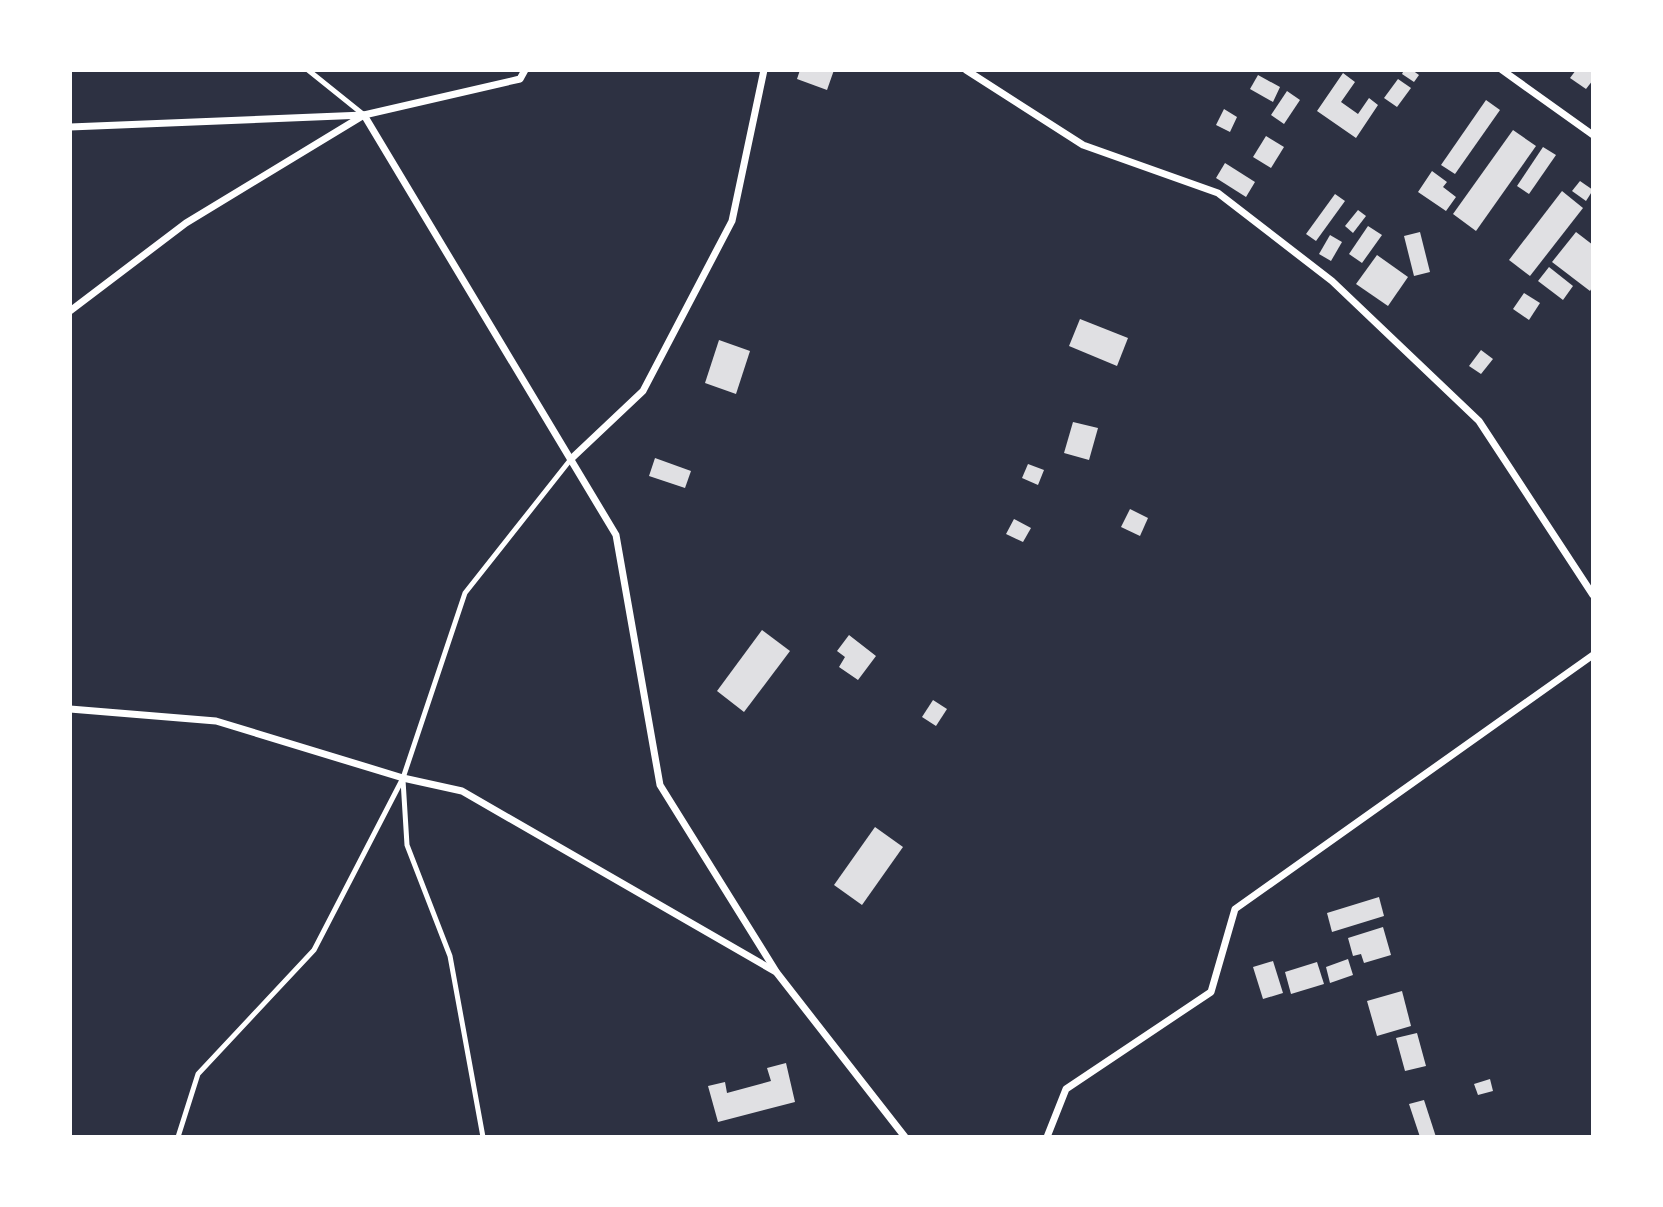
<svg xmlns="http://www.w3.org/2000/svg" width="1663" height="1207" font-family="Ubuntu,sans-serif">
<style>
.building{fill:#e0e0e3}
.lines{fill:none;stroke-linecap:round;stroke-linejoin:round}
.service{stroke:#fff;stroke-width:5}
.minor{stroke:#fff;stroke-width:7}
</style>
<rect width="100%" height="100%" fill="#2d3142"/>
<g class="building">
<path d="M800 70H834L827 90 797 79Z"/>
<path d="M1404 70H1412L1419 75 1414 82 1402 74Z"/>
<path d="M1576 70H1593V80L1586 89 1570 78Z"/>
<path d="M1343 73 1355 82 1341 102 1358 114 1369 98 1378 105 1356 138 1317 111Z"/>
<path d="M1258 75 1280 87 1273 102 1250 89Z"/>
<path d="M1398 79 1411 88 1397 107 1384 98Z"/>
<path d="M1287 91 1300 100 1284 124 1271 115Z"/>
<path d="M1486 100 1500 110 1455 174 1441 165Z"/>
<path d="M1224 109 1237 117 1230 132 1216 125Z"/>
<path d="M1513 130 1536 146 1476 231 1453 214Z"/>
<path d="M1266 136 1284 147 1271 168 1253 157Z"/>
<path d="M1543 147 1556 155 1529 194 1517 186Z"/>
<path d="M1225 163 1255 182 1246 197 1216 178Z"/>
<path d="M1432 171 1447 182 1443 187 1456 197 1446 211 1418 192Z"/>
<path d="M1580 181 1593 190 1586 201 1572 191Z"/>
<path d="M1562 191 1583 208 1530 276 1509 260Z"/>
<path d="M1335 194 1345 201 1316 241 1306 234Z"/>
<path d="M1358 210 1366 216 1353 233 1345 226Z"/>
<path d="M1368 226 1382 235 1362 263 1349 254Z"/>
<path d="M1420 232 1430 272 1414 276 1404 236Z"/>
<path d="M1576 232 1593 245V286L1590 291 1552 262Z"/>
<path d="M1330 235 1342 242 1331 261 1319 254Z"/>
<path d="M1377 255 1408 277 1388 306 1356 284Z"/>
<path d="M1549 267 1573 286 1563 300 1538 281Z"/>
<path d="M1524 293 1540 303 1529 320 1513 309Z"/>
<path d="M1080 319 1128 338 1117 366 1069 346Z"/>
<path d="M719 340 750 351 736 394 705 383Z"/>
<path d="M1481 350 1493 359 1481 374 1469 366Z"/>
<path d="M1073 422 1098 428 1089 460 1064 453Z"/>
<path d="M655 458 691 471 685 488 649 476Z"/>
<path d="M1028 464 1044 470 1038 485 1022 478Z"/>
<path d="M1130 509 1148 518 1140 536 1121 527Z"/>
<path d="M1014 519 1031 528 1023 542 1006 534Z"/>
<path d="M762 630 790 651 744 712 717 691Z"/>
<path d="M849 635 876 656 858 680 839 667 845 657 837 651Z"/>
<path d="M933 700 947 709 936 726 922 717Z"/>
<path d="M875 827 903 847 862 905 834 885Z"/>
<path d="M1379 897 1384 916 1332 932 1327 913Z"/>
<path d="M1383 927 1391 955 1364 963 1361 954 1353 956 1348 938Z"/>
<path d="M1348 959 1353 975 1330 983 1326 967Z"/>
<path d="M1273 961 1283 993 1263 999 1253 967Z"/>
<path d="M1317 962 1324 984 1291 994 1285 972Z"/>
<path d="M1402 991 1411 1026 1377 1036 1367 1001Z"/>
<path d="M1417 1033 1426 1066 1405 1071 1396 1038Z"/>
<path d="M786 1063 795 1102 718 1122 708 1086 725 1082 727 1093 771 1081 767 1068Z"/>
<path d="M1490 1079 1493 1091 1478 1095 1474 1084Z"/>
<path d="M1424 1100 1436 1137H1420L1409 1104Z"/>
</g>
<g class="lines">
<g class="service">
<path d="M308 70 364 115"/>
<path d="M403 780 407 845 450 956 483 1137"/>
<path d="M178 1137 198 1074 314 950 403 778 465 593 571 459"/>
</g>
<g class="minor">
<path d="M966 70 1083 145 1218 193 1332 281 1479 421 1593 595"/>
<path d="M1502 70 1593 135"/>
<path d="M70 127 364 115 616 535 660 785 777 973 905 1137"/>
<path d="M70 311 186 223 364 115 520 79 525 70"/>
<path d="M571 459 643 391 732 221 764 70"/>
<path d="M70 709 216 721 403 778 462 791 776 972"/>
<path d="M1047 1137 1066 1089 1211 992 1235 909 1593 655"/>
</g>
</g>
<rect width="1663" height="1207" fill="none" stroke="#ffffff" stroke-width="144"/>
</svg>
